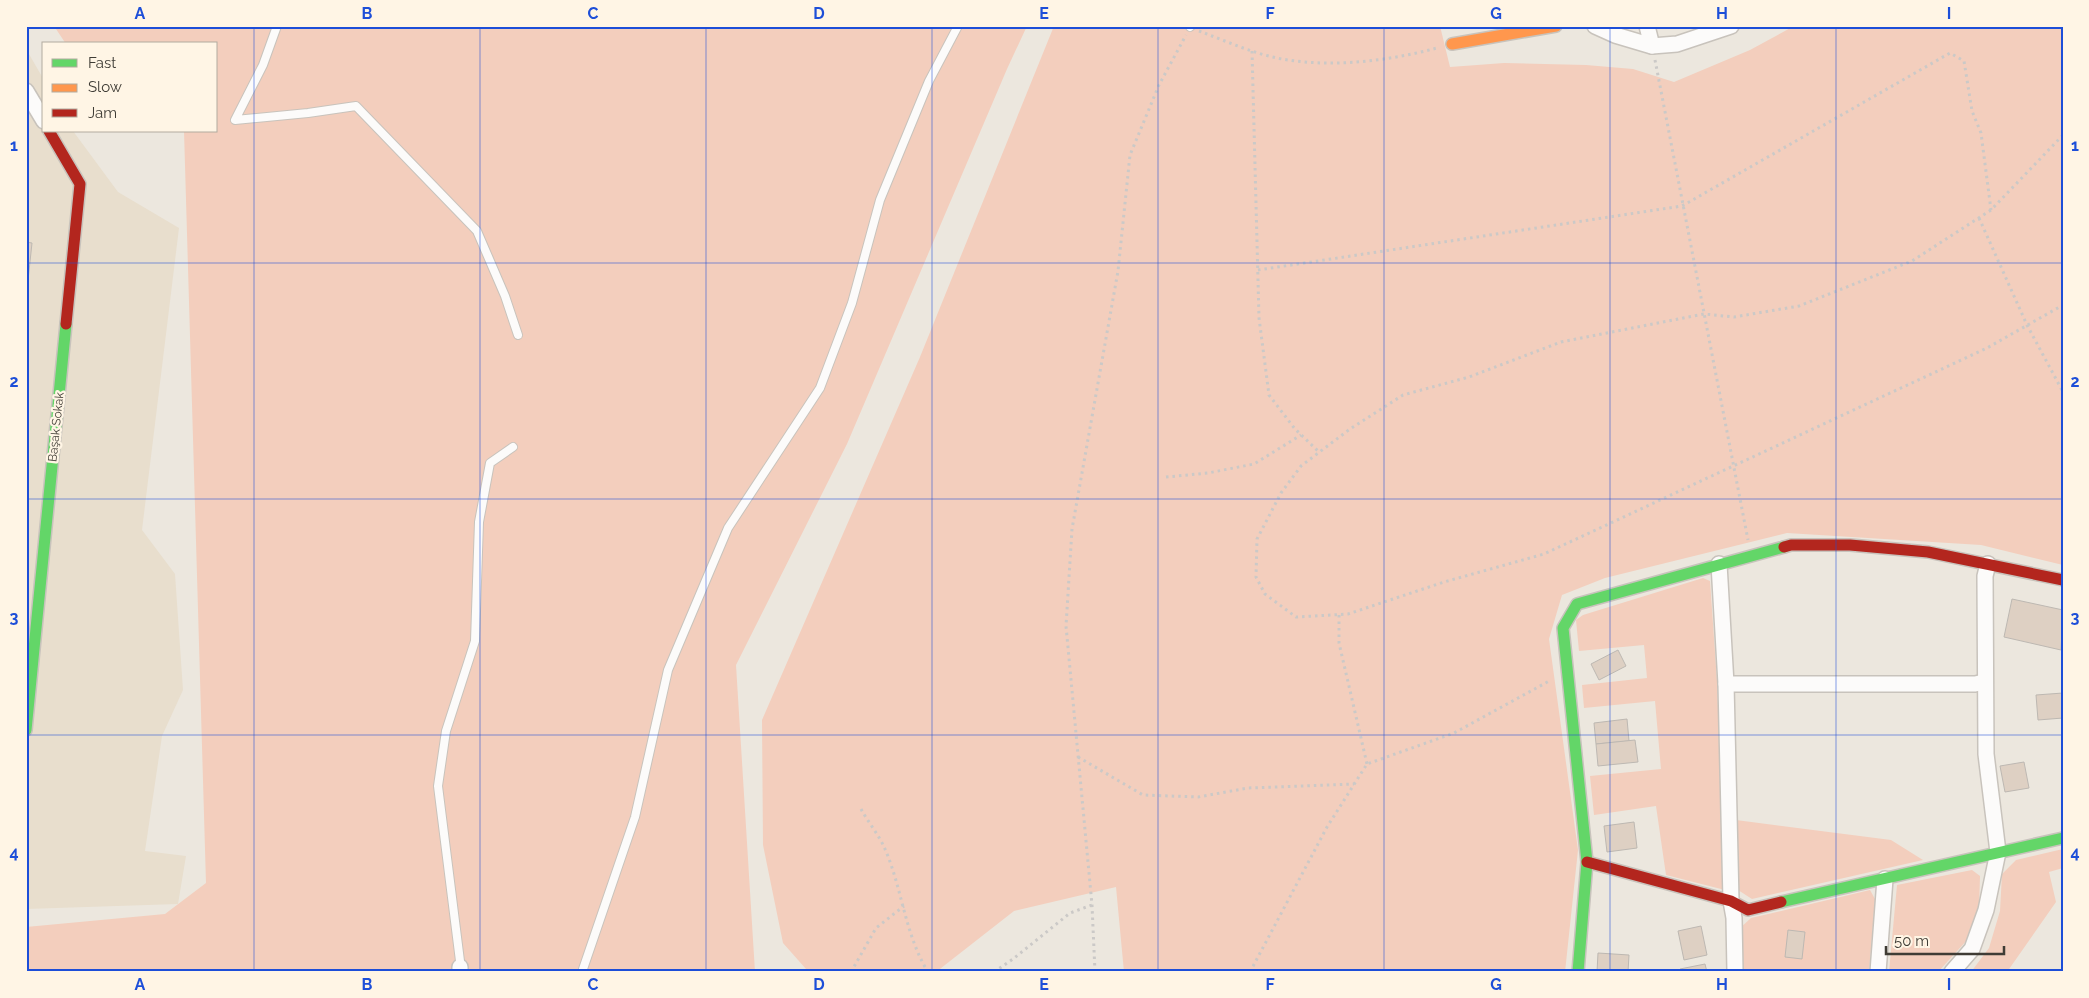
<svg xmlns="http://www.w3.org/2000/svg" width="2089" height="998" font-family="Raleway,sans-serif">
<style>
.built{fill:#e8decd}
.green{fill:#f3cebd}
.building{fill:#ded0c3;stroke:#bdb8b2}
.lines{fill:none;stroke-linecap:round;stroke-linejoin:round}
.lane-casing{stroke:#c8c3bc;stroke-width:10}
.street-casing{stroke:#c8c3bc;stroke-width:18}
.fast-casing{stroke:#c8c3bc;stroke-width:14}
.slow-casing{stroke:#c8c3bc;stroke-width:14}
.jam-casing{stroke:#c8c3bc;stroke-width:14}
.path{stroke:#cbc9c7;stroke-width:3;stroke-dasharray:2.5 4;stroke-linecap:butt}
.lane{stroke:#fcfbfa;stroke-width:8}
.street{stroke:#fcfbfa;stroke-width:15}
.fast{stroke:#63d668;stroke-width:11}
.slow{stroke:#ff974d;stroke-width:11}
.jam{stroke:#b3261e;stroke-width:11}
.grid{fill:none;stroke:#1d4ed8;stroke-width:1;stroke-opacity:0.55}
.labels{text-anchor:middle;stroke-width:4.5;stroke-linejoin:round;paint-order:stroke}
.street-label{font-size:12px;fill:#3f3c35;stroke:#fff5e5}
.neatline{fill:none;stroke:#1d4ed8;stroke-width:2}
.grid-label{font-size:16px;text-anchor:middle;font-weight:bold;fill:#1d4ed8}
</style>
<rect width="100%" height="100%" fill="#ece7de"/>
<path class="built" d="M26 49 44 80V131H73L118 192 179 228 142 530 175 574 183 690 162 736 145 851 186 856 178 904 26 909Z"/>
<g class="green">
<path d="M54 26H1027L1007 69 847 444 736 665 755 972H26V927L165 914 206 883 184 131H216V44H66Z"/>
<path d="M1054 26H1440L1450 67 1504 63 1586 65 1633 69 1674 82 1750 50 1794 26H2063V565L1981 545 1787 533 1605 578 1562 595 1549 639 1578 850 1565 972H1124L1116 887 1014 911 936 972H822L806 969 783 943 763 845 762 720 920 357Z"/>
<path d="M1703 578 1710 581 1717 681 1725 890 1666 875 1656 806 1594 815 1590 776 1661 769 1655 701 1584 708 1582 685 1647 678 1644 645 1579 651 1576 620 1583 615Z"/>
<path d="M1736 820 1891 840 1923 860 1752 899 1738 890Z"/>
<path d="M2063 849V868L2049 872 2056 902 2007 972H1971L1989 948 2000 911 2002 874 2016 860Z"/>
<path d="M1972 870 1980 876 1979 908 1968 939 1938 972H1889L1897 885Z"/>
<path d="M1870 890 1875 899 1869 972H1740L1739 929 1751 918Z"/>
</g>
<g class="building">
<path d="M26 242 32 243 26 299Z"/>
<path d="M2012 599 2063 610 2061 650 2004 637Z"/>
<path d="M1618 650 1626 666 1599 680 1591 664Z"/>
<path d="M2063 693V718L2038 720 2036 695Z"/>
<path d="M1627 719 1629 741 1596 744 1594 723Z"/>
<path d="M1635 740 1638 762 1598 766 1596 744Z"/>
<path d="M2024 762 2029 788 2005 792 2000 766Z"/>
<path d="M1634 822 1637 848 1607 852 1604 826Z"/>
<path d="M1701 926 1707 955 1684 960 1678 931Z"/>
<path d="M1788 930 1805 932 1802 959 1785 957Z"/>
<path d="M1598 953 1629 955 1628 972H1597Z"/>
<path d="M1705 964 1707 972H1681L1680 969Z"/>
</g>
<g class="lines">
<defs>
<g id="lane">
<path d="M277 26 263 65 235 120 308 113 356 106 477 231 505 296 518 335"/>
<path d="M1190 27 1191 26"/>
<path d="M461 969 438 786 446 731 475 641 479 522 490 463 513 447"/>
<path d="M582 972 635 817 668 670 728 528 820 388 852 303 880 200 929 81 958 26"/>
</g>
<g id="street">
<path d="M1595 26 1615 35 1652 46"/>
<path d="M1647 26 1652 46 1677 44 1731 26"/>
<path d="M26 91 44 121"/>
<path d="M1719 564 1726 684 1731 901 1734 918 1735 972"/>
<path d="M1726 684H1975L1984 682"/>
<path d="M460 967V972"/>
<path d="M1878 972 1885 879"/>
<path d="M1952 972 1972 949 1986 910 1998 852 1986 754 1985 576 1988 564"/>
</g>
<g id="fast">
<path d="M26 730 66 324"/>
<path d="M1781 902 2063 838"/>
<path d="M1578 972 1587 862 1563 628 1577 604 1784 547"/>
</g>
<path id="slow" d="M1452 44 1556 26"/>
<g id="jam">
<path d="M49 131 80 184 66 324"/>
<path d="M1784 547 1791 545H1850L1928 552 2063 580"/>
<path d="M1587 862 1731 901 1748 910 1781 902"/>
</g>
</defs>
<use href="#lane" class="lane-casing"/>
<use href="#street" class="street-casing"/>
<use href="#fast" class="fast-casing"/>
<use href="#slow" class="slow-casing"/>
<use href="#jam" class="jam-casing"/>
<g class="path">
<path d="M1199 31C1226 41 1254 54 1282 59 1332 68 1388 61 1437 48"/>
<path d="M1252 51 1259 318 1269 395 1295 429 1319 452"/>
<path d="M1655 60 1748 540"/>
<path d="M2063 135 1991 210 1912 261 1799 306 1734 317 1704 314 1561 342 1469 377 1403 395 1350 429 1301 466 1281 493 1257 539 1256 577 1265 594 1296 617 1348 614 1444 582 1544 554 1987 348 2063 305"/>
<path d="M1979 218 2027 325 2063 392"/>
<path d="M1258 270 1682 206 1950 53 1964 61 1972 111 1981 133 1991 210"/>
<path d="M1166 477 1208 473 1254 464 1301 435"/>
<path d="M1339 615V643L1367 764"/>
<path d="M1078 757 1143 795 1198 797 1248 788 1354 784"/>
<path d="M861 809C868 822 879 835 885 849 902 888 905 935 928 972"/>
<path d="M851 972 876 928 904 906"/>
<path d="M994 972 1013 959 1070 913 1092 905"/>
<path d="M1095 972 1092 905 1066 626 1072 529 1118 271 1130 155 1159 85 1186 35"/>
<path d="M1250 972 1327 827 1367 764 1454 733 1551 680"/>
</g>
<use href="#lane" class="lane"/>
<use href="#street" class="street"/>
<use href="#fast" class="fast"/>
<use href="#slow" class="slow"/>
<use href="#jam" class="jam"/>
</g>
<path class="grid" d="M254 26V972M480 26V972M706 26V972M932 26V972M1158 26V972M1384 26V972M1610 26V972M1836 26V972M26 263H2063M26 499H2063M26 735H2063"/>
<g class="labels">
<g class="street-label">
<text transform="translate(56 427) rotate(-84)" y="4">Başak Sokak</text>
</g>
</g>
<rect width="2089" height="998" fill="none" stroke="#fff5e5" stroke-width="55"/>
<rect x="42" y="42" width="175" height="90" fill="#fff5e5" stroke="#b2ab9f"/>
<rect x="52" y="59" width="25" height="8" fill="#63d668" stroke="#b2ab9f"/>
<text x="88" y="68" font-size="15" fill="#3f3c35">Fast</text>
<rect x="52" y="84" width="25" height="8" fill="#ff974d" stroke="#b2ab9f"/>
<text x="88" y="92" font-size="15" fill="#3f3c35">Slow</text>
<rect x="52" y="109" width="25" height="8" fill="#b3261e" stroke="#b2ab9f"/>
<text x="88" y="118" font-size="15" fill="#3f3c35">Jam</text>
<path d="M1886 946v8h118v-8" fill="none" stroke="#3f3c35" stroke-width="2.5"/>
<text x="1894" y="946" font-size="15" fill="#3f3c35" stroke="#fff5e5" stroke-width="4" paint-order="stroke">50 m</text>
<rect x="28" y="28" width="2034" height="942" class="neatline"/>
<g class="grid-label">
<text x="140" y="19">A</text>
<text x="367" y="19">B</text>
<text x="593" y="19">C</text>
<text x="819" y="19">D</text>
<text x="1044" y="19">E</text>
<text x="1270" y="19">F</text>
<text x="1496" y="19">G</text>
<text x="1722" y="19">H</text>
<text x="1949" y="19">I</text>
<text x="14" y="151">1</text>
<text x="2075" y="151">1</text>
<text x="14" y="387">2</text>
<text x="2075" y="387">2</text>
<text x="14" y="623">3</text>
<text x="2075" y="623">3</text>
<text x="14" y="858">4</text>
<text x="2075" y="858">4</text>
<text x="140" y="990">A</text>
<text x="367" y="990">B</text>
<text x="593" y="990">C</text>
<text x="819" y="990">D</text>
<text x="1044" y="990">E</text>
<text x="1270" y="990">F</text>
<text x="1496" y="990">G</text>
<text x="1722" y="990">H</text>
<text x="1949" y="990">I</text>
</g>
</svg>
